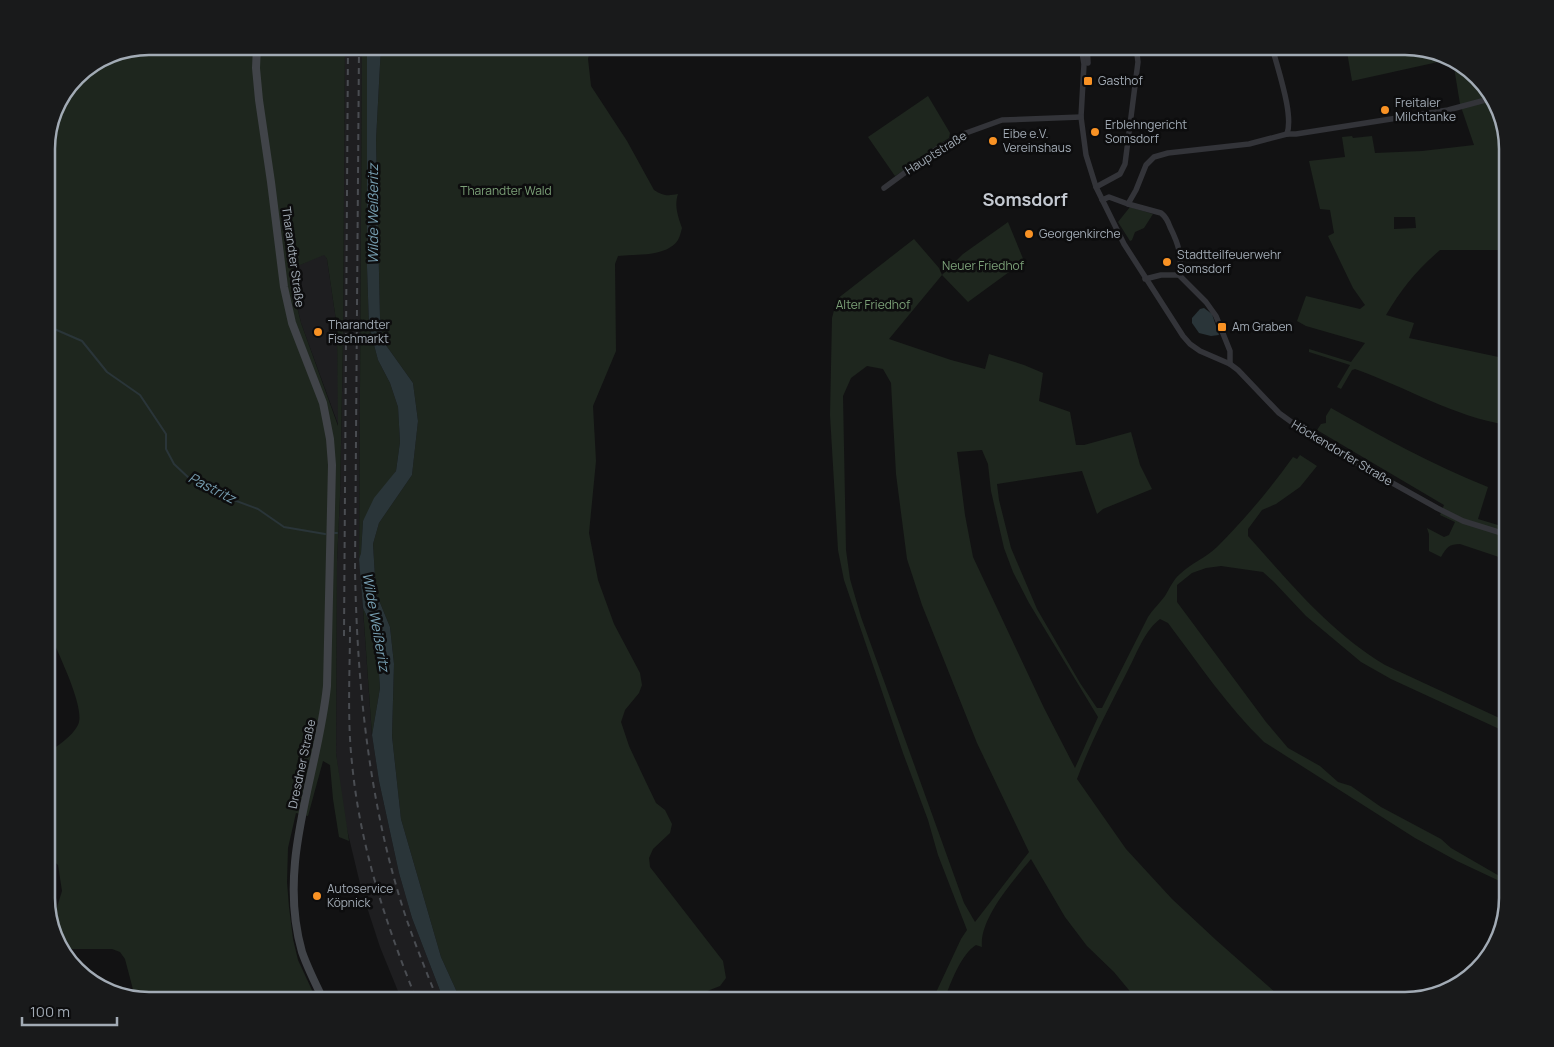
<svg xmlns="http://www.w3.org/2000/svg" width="1554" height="1047" font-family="Manrope,sans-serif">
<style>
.built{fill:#1e1e20}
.green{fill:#1e261e;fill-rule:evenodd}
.water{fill:#2a3539}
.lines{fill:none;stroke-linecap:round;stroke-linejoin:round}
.stream{stroke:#2a3539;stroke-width:2}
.minor{stroke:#333439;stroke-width:5.5}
.secondary{stroke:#414449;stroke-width:8}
.rail{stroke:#4a4d52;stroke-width:2;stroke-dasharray:6 5;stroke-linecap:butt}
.poi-dot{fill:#f99224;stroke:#0d0d0e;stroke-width:2}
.labels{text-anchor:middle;stroke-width:5;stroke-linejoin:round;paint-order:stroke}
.poi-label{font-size:12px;fill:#a2abb5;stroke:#0d0d0e;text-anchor:start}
.street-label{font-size:12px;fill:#a2abb5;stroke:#0d0d0e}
.park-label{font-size:12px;fill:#7ca178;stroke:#0d0d0e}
.water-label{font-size:14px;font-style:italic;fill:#779fb2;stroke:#0d0d0e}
.district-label{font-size:18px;font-weight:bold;fill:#c4c9d1;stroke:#0d0d0e}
.rim{fill:none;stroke:#a2abb5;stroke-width:2.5}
</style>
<rect width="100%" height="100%" fill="#121213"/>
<g class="built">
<path d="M345 46H362L359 553 372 735 379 781 399 873 412 918 444 1001H402L380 947 362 892 344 817 336 753 337 561 340 496 343 341Z"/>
<path d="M324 254 327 259 337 327 339 427 301 323 291 281 293 268Z"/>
</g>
<g class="green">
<path d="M149 46H345L343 341 340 496 337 561 336 753 349 841 339 837 333 799 330 765 323 761 308 816 296 813 288 848 287 882 289 907 293 939 298 960 317 1001H149L135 997 125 959 120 952 112 949H61L52 923 62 891 58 865 50 858H46V754C57 746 72 737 78 725 86 709 59 656 52 638L48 634 46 635V142L57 104 76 76 110 54ZM324 255 327 259 337 327 338 426 301 323 291 282 296 279 293 268Z"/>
<path d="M362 46H367V267L369 326 378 360 390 383 398 407 400 442 396 471 363 521 361 553 359 559Z"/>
<path d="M381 46H591L588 59 591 86 627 141 654 190C663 196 668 196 678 194 674 206 678 216 682 228 681 232 680 236 678 240 667 257 636 254 618 256L615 264 616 351 593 406 596 461 589 533 598 580 614 624 640 673 642 685 639 693 625 710 621 722 629 746 644 778 656 803 665 810 672 824 670 833 653 849 649 858 650 867 723 961 726 978 720 986 697 995 694 1001H461L441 957 401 819 392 736 394 664 390 627 376 593 373 544 379 523 412 475 418 421 413 383 383 341 380 317 376 140Z"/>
<path d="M1346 46H1405L1446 59 1438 62 1352 81Z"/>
<path d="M1453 61 1462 64 1497 103 1508 148V250H1440C1416 271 1402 288 1386 315L1414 323 1409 338 1508 359V425C1454 417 1406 387 1355 369L1352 370 1341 389 1337 387 1350 365 1309 352V349L1351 362 1365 343 1306 326 1297 321 1306 296 1360 309 1365 305 1353 288 1328 236 1334 233 1330 210 1320 209 1309 161 1345 157 1342 137 1352 136 1353 138 1372 136 1375 153 1422 151 1474 145 1460 104ZM1394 217H1415L1416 228 1394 229Z"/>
<path d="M928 96 950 133 949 138 938 145 933 152 895 176 868 137Z"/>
<path d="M1130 207 1153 214 1144 228 1135 232 1132 240 1130 241 1118 222Z"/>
<path d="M1008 222 1024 261 968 302 942 275 889 339 951 360 985 369 989 354 1024 365 1043 373 1039 401 1070 412 1076 445H1084L1131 432 1140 465 1152 489 1103 509 1097 514 1082 471 997 484 999 500 1011 548 1037 609 1080 683 1097 708H1102L1148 617C1153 609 1160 603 1165 596 1170 588 1173 580 1180 574 1191 563 1206 558 1217 547 1245 519 1270 489 1293 457L1297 459 1300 455 1317 466 1300 487 1276 504 1262 510 1248 529V536C1290 583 1330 632 1385 665L1508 722V733L1391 679 1361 662 1306 616 1274 582 1263 572 1221 566 1206 568 1192 573 1177 585V602L1266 722 1288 748 1320 766 1338 782 1351 786 1381 807 1441 839 1451 848 1508 881V885L1457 861 1415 838 1264 742C1227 706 1199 664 1168 623L1160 619C1145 630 1137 653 1128 670 1110 706 1091 741 1077 779L1126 849 1172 899 1216 940 1285 1001H1138L1114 972 1087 946 1065 917 1031 859C1013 881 979 919 982 947L976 945C961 954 950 984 944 1001H932L961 939 967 930 938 855 928 820 903 753 844 580 838 550 830 415 832 318 837 299 914 239 939 268 942 275 963 254ZM867 366 883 369 891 383 896 474 907 559 922 605 977 743 1029 852 975 922 964 903 861 617 850 579 846 550 843 396 851 378ZM982 450 988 464 991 491 1004 548 1013 572 1029 603 1098 717 1075 768 1044 708 973 557 965 515 957 452Z"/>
<path d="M1331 408C1382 437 1433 465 1488 487L1478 519 1508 528V560L1460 544C1449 544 1447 547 1441 557L1429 551V534L1427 528 1444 537 1449 535 1455 522 1440 515 1444 505 1317 430 1321 424 1326 423V416Z"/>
<path d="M363 608 370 623 378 660 380 688 372 735Z"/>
</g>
<g class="water">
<path d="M367 46H381L376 140 380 317 383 341 413 383 418 421 412 475 379 523 373 544 376 593 390 627 394 664 392 736 401 819 441 957 461 1001H444L412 918 399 873 379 781 372 735 380 688 378 660 370 623 363 608 359 559 361 553 363 521 374 498 396 471 400 442 398 407 390 383 378 360 369 326 367 267Z"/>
<path d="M1204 308 1212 314 1219 335 1211 336 1199 333 1192 323V318L1200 309Z"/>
</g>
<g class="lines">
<g class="stream">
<path d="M46 323 52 328 82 341 107 372 140 395 166 434V449L174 464 191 480 211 485 223 496 258 509 284 527 325 534"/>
<path d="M335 533H337"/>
</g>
<g class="minor">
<path d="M1081 46 1084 64 1081 117 1086 155 1096 187 1124 244 1183 336 1190 344 1200 351 1230 364 1238 370 1279 413 1319 442 1437 508 1463 521 1508 535"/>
<path d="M1087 46 1088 63"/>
<path d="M1272 46C1277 68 1294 114 1287 134"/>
<path d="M1096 187 1120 174 1125 164 1138 62 1136 46"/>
<path d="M884 188 937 149 966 133 1002 120 1081 117"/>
<path d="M1102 200 1109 197 1128 204 1136 190 1146 165 1154 157 1168 153 1249 144 1287 134H1296L1448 110 1493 98"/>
<path d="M1128 204 1161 213C1166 217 1168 221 1170 227 1178 243 1183 257 1179 275"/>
<path d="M1145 279 1161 275H1179L1206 302 1216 316 1230 351V364"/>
</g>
<path class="secondary" d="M257 46 256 68 259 100 271 182 284 287 292 323 323 403 330 439 332 465 327 686C318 775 276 862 302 952 308 969 316 985 324 1001"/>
<g class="rail">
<path d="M359 46 355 569C357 681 368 795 401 902 411 935 425 968 438 1001"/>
<path d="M350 626C350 672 347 718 352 763 360 847 386 924 417 1001"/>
<path d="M344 636 348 46"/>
</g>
</g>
<g class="poi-dot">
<rect x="1083" y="76" width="10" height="10" rx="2.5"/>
<circle cx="1385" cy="110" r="5"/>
<circle cx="1095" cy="132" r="5"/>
<circle cx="993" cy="141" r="5"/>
<circle cx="1029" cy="234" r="5"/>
<circle cx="1167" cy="262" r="5"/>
<rect x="1217" y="322" width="10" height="10" rx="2.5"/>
<circle cx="318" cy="332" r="5"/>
<circle cx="317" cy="896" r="5"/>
</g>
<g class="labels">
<g class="poi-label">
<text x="1098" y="85">Gasthof</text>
<text x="1395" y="107">Freitaler<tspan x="1395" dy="14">Milchtanke</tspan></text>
<text x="1105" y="129">Erblehngericht<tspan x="1105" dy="14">Somsdorf</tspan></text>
<text x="1003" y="138">Eibe e.V.<tspan x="1003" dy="14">Vereinshaus</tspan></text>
<text x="1039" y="238">Georgenkirche</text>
<text x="1177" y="259">Stadtteilfeuerwehr<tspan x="1177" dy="14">Somsdorf</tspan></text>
<text x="328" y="329">Tharandter<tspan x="328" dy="14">Fischmarkt</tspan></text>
<text x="1232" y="331">Am Graben</text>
<text x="327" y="893">Autoservice<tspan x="327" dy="14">Köpnick</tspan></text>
</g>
<g class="street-label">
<text transform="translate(936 153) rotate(-32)" y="4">Hauptstraße</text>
<text transform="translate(293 257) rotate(82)" y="4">Tharandter Straße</text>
<text transform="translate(1342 453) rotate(31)" y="4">Höckendorfer Straße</text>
<text transform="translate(302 764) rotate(-78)" y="4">Dresdner Straße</text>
</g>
<g class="park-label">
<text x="506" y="195">Tharandter Wald</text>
<text x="983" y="270">Neuer Friedhof</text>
<text x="873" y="309">Alter Friedhof</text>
</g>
<g class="water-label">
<text transform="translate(373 214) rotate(-90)" y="5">Wilde Weißeritz</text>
<text transform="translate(212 488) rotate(27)" y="5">Pastritz</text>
<text transform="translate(376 622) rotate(80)" y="5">Wilde Weißeritz</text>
</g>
<g class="district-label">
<text x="1025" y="206">Somsdorf</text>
</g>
</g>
<path d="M0 0H1554V1047H0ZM149 55H1405A94 94 0 0 1 1499 149V898A94 94 0 0 1 1405 992H149A94 94 0 0 1 55 898V149A94 94 0 0 1 149 55Z" fill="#191a1b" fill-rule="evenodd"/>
<path class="rim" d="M149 55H1405A94 94 0 0 1 1499 149V898A94 94 0 0 1 1405 992H149A94 94 0 0 1 55 898V149A94 94 0 0 1 149 55Z"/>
<path d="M22 1017v8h95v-8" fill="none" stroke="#a2abb5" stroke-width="2.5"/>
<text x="30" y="1017" font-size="15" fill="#a2abb5" stroke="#0d0d0e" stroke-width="4" paint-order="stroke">100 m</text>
</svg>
